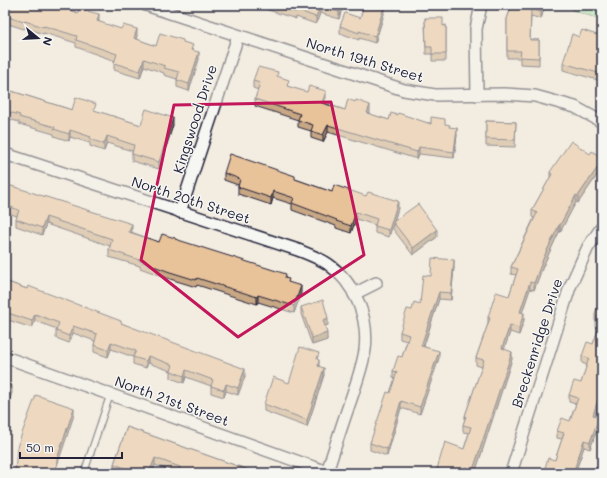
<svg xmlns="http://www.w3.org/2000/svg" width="607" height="478" font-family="Mali,sans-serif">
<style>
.grass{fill:url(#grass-dots);stroke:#628274}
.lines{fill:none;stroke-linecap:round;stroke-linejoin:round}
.service-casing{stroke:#22223b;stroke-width:8}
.minor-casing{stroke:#22223b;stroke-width:14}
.service{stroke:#f6f6f2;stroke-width:5.5}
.minor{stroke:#f6f6f2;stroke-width:11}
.wall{fill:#c8a784;stroke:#22223b}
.shaded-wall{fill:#a2886b;stroke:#22223b}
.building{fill:#e8c299;stroke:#22223b}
.marked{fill:none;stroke:#c2185b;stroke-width:3;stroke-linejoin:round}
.labels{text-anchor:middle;stroke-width:3;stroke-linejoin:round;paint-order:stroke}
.street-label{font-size:14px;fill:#22223b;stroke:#f6f6f2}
</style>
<defs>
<pattern id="grass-dots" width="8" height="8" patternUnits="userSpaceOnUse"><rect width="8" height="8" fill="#a2e3ac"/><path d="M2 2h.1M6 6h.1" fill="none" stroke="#8bc295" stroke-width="1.8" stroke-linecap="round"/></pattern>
</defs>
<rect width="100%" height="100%" fill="#f3ece0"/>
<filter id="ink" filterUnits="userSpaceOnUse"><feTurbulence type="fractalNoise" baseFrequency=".025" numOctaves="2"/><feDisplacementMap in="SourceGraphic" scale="8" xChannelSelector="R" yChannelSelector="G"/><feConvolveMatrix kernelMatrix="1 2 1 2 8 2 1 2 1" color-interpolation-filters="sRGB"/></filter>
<g filter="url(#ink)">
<path class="grass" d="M574 5H602V20L572 10Z"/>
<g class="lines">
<defs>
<path id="service" d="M84 473 110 395"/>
<g id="minor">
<path d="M146 5 404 90 435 95 505 94 535 96 575 107 602 122"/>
<path d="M477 95 476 29 481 5"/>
<path d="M5 154 298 250C308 254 319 258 328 264 355 283 369 317 365 350 362 369 355 387 349 405 341 428 334 450 327 472"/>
<path d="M180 212 238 36"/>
<path d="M354 294 376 283"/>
<path d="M5 357 330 473"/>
<path d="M511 473 570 287 588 247 602 227"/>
</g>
</defs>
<use href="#service" class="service-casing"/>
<use href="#minor" class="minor-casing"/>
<use href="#service" class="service"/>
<use href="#minor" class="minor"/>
</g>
<g class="wall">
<path d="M5 5H59V6L99 21V22L137 36 136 39 156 46 183 43 193 50 199 59 189 91 177 87V79L164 75V73L144 66 140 78 114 70V63L115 61 76 47V43L44 33V34L25 28 24 29 5 23Z"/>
<path d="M262 5H343L339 19 320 13 316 24 296 17V19L262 8Z"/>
<path d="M440 5H446V7Z"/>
<path d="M512 5H545L541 19 531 16 530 40H539V65L520 64V58H507V19Z"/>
<path d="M384 14 375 43 359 38V40L340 33V26L360 18Z"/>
<path d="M425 18 443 26 446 25V61H432V54H426Z"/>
<path d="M602 34V85H601V81L563 70V63L597 35Z"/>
<path d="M278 77 289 87 326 98 324 103 345 110 370 112 369 114 389 120 445 124 450 127 457 135 454 158 419 154 417 159 328 132 323 142 311 138V131L298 127V120L255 106V99L258 90 253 88V81Z"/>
<path d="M5 89 72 110 96 111 141 125H173L159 169 132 161V151L107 143 104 151 90 146V143L70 137 69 141 54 136V134L19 124V122L5 118Z"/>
<path d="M486 121 516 122 515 147 486 146Z"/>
<path d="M590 154 602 158V168L578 203 576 202 560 232H559L543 266 534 290 530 289 522 312 524 320 519 335 510 332 504 349 512 359 475 473H437V469L464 449 469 433 463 432V425L465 419V416L482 367 476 365V358L488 324V317L509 296 516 275 511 274V267L534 218 532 217V210L550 178V172Z"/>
<path d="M224 173 295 179 332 192 398 208 394 222 437 237 413 255 393 229V223L389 237 375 233V225L356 219 351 233 336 228V226L292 210V204L273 198 271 205 238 194V185L224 180Z"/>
<path d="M5 184 132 231 131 232 159 242 175 240 286 278 289 283 301 293 294 313 258 302 257 304 197 285 196 287 170 279 140 268V266L109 257V250L110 246 46 224 42 235 16 226V219L17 216 5 212Z"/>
<path d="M454 267 451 300 439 299 424 346 439 358 420 414 401 408 387 456 370 450V443L390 393 395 379 393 378V371L402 357 407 341 400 339V332L412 310 420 304 431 276Z"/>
<path d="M5 281 121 323 245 376 238 395 226 391 224 397 211 393V386L186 377 184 383 171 378V371L148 363 146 368 133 364V357L111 349 108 357 94 352V345L95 341 73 333 69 343 56 338V331L57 329 35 321 32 328 5 319Z"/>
<path d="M602 294V394L595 416 599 424 590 449 584 447 575 473H544V471L555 460 562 439 557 438V431L570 421 576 404 569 402V395L581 383 587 365 582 363V356L593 344 599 328 596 327V321H595V314Z"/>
<path d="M301 307 328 325 325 326 327 340 312 345 301 314Z"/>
<path d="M319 360V366L324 375 307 427 264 411V404Z"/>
<path d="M127 427 257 473H178L155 465 152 473H119L114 471V464Z"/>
</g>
<g class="shaded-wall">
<path d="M341 5H343L339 19V12Z"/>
<path d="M543 5H545L541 19V12Z"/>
<path d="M320 6V13L316 24V17Z"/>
<path d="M384 7V14L375 43V36Z"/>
<path d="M99 14V21L97 28V21Z"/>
<path d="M137 29V36L134 45V38Z"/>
<path d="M199 52V59L189 91V84Z"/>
<path d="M144 59V66L140 78V71Z"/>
<path d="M326 91V98L322 110V103Z"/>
<path d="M370 105V112L367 120V113Z"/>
<path d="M173 118V125L159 169V162Z"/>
<path d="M328 125V132L323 142V135Z"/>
<path d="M457 128V135L454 158V152Z"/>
<path d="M70 130V137L69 141V134Z"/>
<path d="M107 136V143L104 151V144Z"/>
<path d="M419 147V154L417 159V152Z"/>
<path d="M602 161V168L578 203V196Z"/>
<path d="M273 191V198L271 205V198Z"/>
<path d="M576 195V202L560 232V225Z"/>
<path d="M398 201V208L389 237V230Z"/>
<path d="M356 212V219L351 233V226Z"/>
<path d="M46 217V224L42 235V228Z"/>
<path d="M132 224V231L129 239V232Z"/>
<path d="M559 225V232L543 266 534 290V283L543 259Z"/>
<path d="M437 230V237L413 255V248Z"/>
<path d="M454 260V267L451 300V293Z"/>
<path d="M530 282V289L520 319V312Z"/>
<path d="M301 286V293L294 313V306Z"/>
<path d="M439 292V299L421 353V346Z"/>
<path d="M258 295V302L257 304V297Z"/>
<path d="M524 313V320L519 335V328Z"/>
<path d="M35 314V321L32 328V321Z"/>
<path d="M328 318V325L323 327V320Z"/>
<path d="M510 325V332L502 356V348Z"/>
<path d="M73 326V333L69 343V336Z"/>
<path d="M327 333V340L312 345V338Z"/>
<path d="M111 342V349L108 357V350Z"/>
<path d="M439 351V358L420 414V407Z"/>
<path d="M512 352V359L475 473H473V470Z"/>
<path d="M148 356V363L146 368V361Z"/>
<path d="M324 368V375L307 427V420Z"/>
<path d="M245 369V376L238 395V388Z"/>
<path d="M186 370V377L184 383V376Z"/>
<path d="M226 384V391L224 397V390Z"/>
<path d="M12 386V393L5 413V406Z"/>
<path d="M602 387V394L593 422V415Z"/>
<path d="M401 401V408L387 456V449Z"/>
<path d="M74 408V415L57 466V459Z"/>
<path d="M599 417V424L590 449V442Z"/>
<path d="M584 440V447L575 473H573Z"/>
<path d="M155 458V465L152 473H149Z"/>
</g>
<g class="building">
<path d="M5 5H58L78 13 79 9 99 14 97 21 121 29 123 25 137 29 134 38 156 46 160 33 183 40V42L193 45 191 50 199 52 189 84 177 80 179 72 164 68 165 66 144 59 140 71 114 63 117 54 76 40 77 36 44 26V27L25 21 24 22 5 16Z"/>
<path d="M273 5H341L339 12 320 6 316 17 296 10V12Z"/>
<path d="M364 5H377L384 7 375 36 359 31V33L340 26 345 13 360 18Z"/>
<path d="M512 5H543L541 12 531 9 530 40H539V58L520 57 521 51H507V19Z"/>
<path d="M425 18H443V26L446 25V54H432V47H426Z"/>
<path d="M582 30 597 35 598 33 602 34V74L563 63 572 34 579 37Z"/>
<path d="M258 67 278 72 277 76 289 80 287 86 307 92 309 86 326 91 322 103 345 110 348 99 355 102 356 100 370 105 367 113 389 120 391 113 397 115 398 113 431 124V117L445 119V124L450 125 449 127 457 128 454 152 419 147 417 152 328 125 323 135 311 131 313 125 298 120 300 114 255 99 260 83 253 81Z"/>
<path d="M5 89 72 110 76 97 96 104 94 110 141 125 146 109 173 118 159 162 132 154 134 145 107 136 104 144 90 139 91 137 70 130 69 134 54 129 55 127 19 117 20 115 5 111Z"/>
<path d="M486 121 516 122 515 140 486 139Z"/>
<path d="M571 141 590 154 592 151 602 158V161L578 196 576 195 560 225H559L543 259 534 283 530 282 520 312 524 313 519 328 510 325 502 348 512 352 473 470 465 467 463 473H450L437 469 445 442 464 449 471 427 463 425 466 416H465L484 360 476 358 490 318 488 317 496 292 509 296 518 269 511 267 537 213 532 210 552 174 550 172Z"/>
<path d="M230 154 295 176V179L332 192 334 185 366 196 368 192 398 201 389 230 375 226 377 219 356 212 351 226 336 221 337 220 292 203 294 198 273 191 271 198 238 187 240 179 224 173Z"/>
<path d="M5 184 132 224 129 232 159 242 162 234 175 238V239L286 274 285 278 289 279 288 282 301 286 294 306 258 295 257 297 197 278 196 280 170 272 140 261V260L109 250 112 239 46 217 42 228 16 219 19 210 5 205Z"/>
<path d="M418 204 437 230 413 248 393 222Z"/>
<path d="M432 258 454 260 451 293 439 292 421 346 439 351 420 407 401 401 387 449 370 443 387 392 390 393 397 372 393 371 398 356 402 357 409 335 400 332 407 309 412 310 414 302 420 304 423 275 431 276Z"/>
<path d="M5 281 27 289 28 286 60 298 121 321V323L134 328 245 369 238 388 226 384 224 390 211 386 213 380 186 370 184 376 171 371 173 365 148 356 146 361 133 357 136 351 111 342 108 350 94 345 97 334 73 326 69 336 56 331 59 323 35 314 32 321 5 312Z"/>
<path d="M602 294V387L593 415 599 417 590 442 584 440 573 473H549L544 471 548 458 555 460 564 433 557 431 562 418 570 421 578 398 569 395 574 381 581 383 589 358 582 356 587 342 593 344 601 322 596 320 597 315 595 314Z"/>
<path d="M323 300 328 318 323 320 327 333 312 338 301 307Z"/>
<path d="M300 347 319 353 317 359 319 360 318 366 324 368 307 420 264 404 273 377 289 383Z"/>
<path d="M5 384 12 386 5 406Z"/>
<path d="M36 395 74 408 57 459 56 473H15L17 447Z"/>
<path d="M127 427 257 473H178L180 467 155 458 149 473H139L114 464Z"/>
</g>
</g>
<path d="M0 0H607V478H0ZM331 102 364 255 238 337 141 260 174 105Z" fill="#f3ece0" fill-opacity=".55" fill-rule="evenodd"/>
<path class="marked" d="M331 102 364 255 238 337 141 260 174 105Z"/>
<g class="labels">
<g class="street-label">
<text transform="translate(365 60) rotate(17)" y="5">North 19th Street</text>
<text transform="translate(195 119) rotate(-72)" y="5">Kingswood Drive</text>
<text transform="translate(191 200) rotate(18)" y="5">North 20th Street</text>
<text transform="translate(537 343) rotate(-72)" y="5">Breckenridge Drive</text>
<text transform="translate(172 401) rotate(20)" y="5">North 21st Street</text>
</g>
</g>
<rect width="607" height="478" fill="none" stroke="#f6f6f2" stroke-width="20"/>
<rect x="10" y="10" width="587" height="458" fill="none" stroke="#22223b" stroke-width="1.5" filter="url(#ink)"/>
<g transform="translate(38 38) rotate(108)" stroke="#f6f6f2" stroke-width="3" paint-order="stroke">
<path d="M0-3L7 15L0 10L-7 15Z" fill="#22223b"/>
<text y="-6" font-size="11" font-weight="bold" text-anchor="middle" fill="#22223b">N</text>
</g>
<path d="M20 452v6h102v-6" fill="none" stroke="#22223b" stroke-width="2"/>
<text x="26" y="452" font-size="12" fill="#22223b" stroke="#f6f6f2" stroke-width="3" paint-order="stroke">50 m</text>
</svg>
